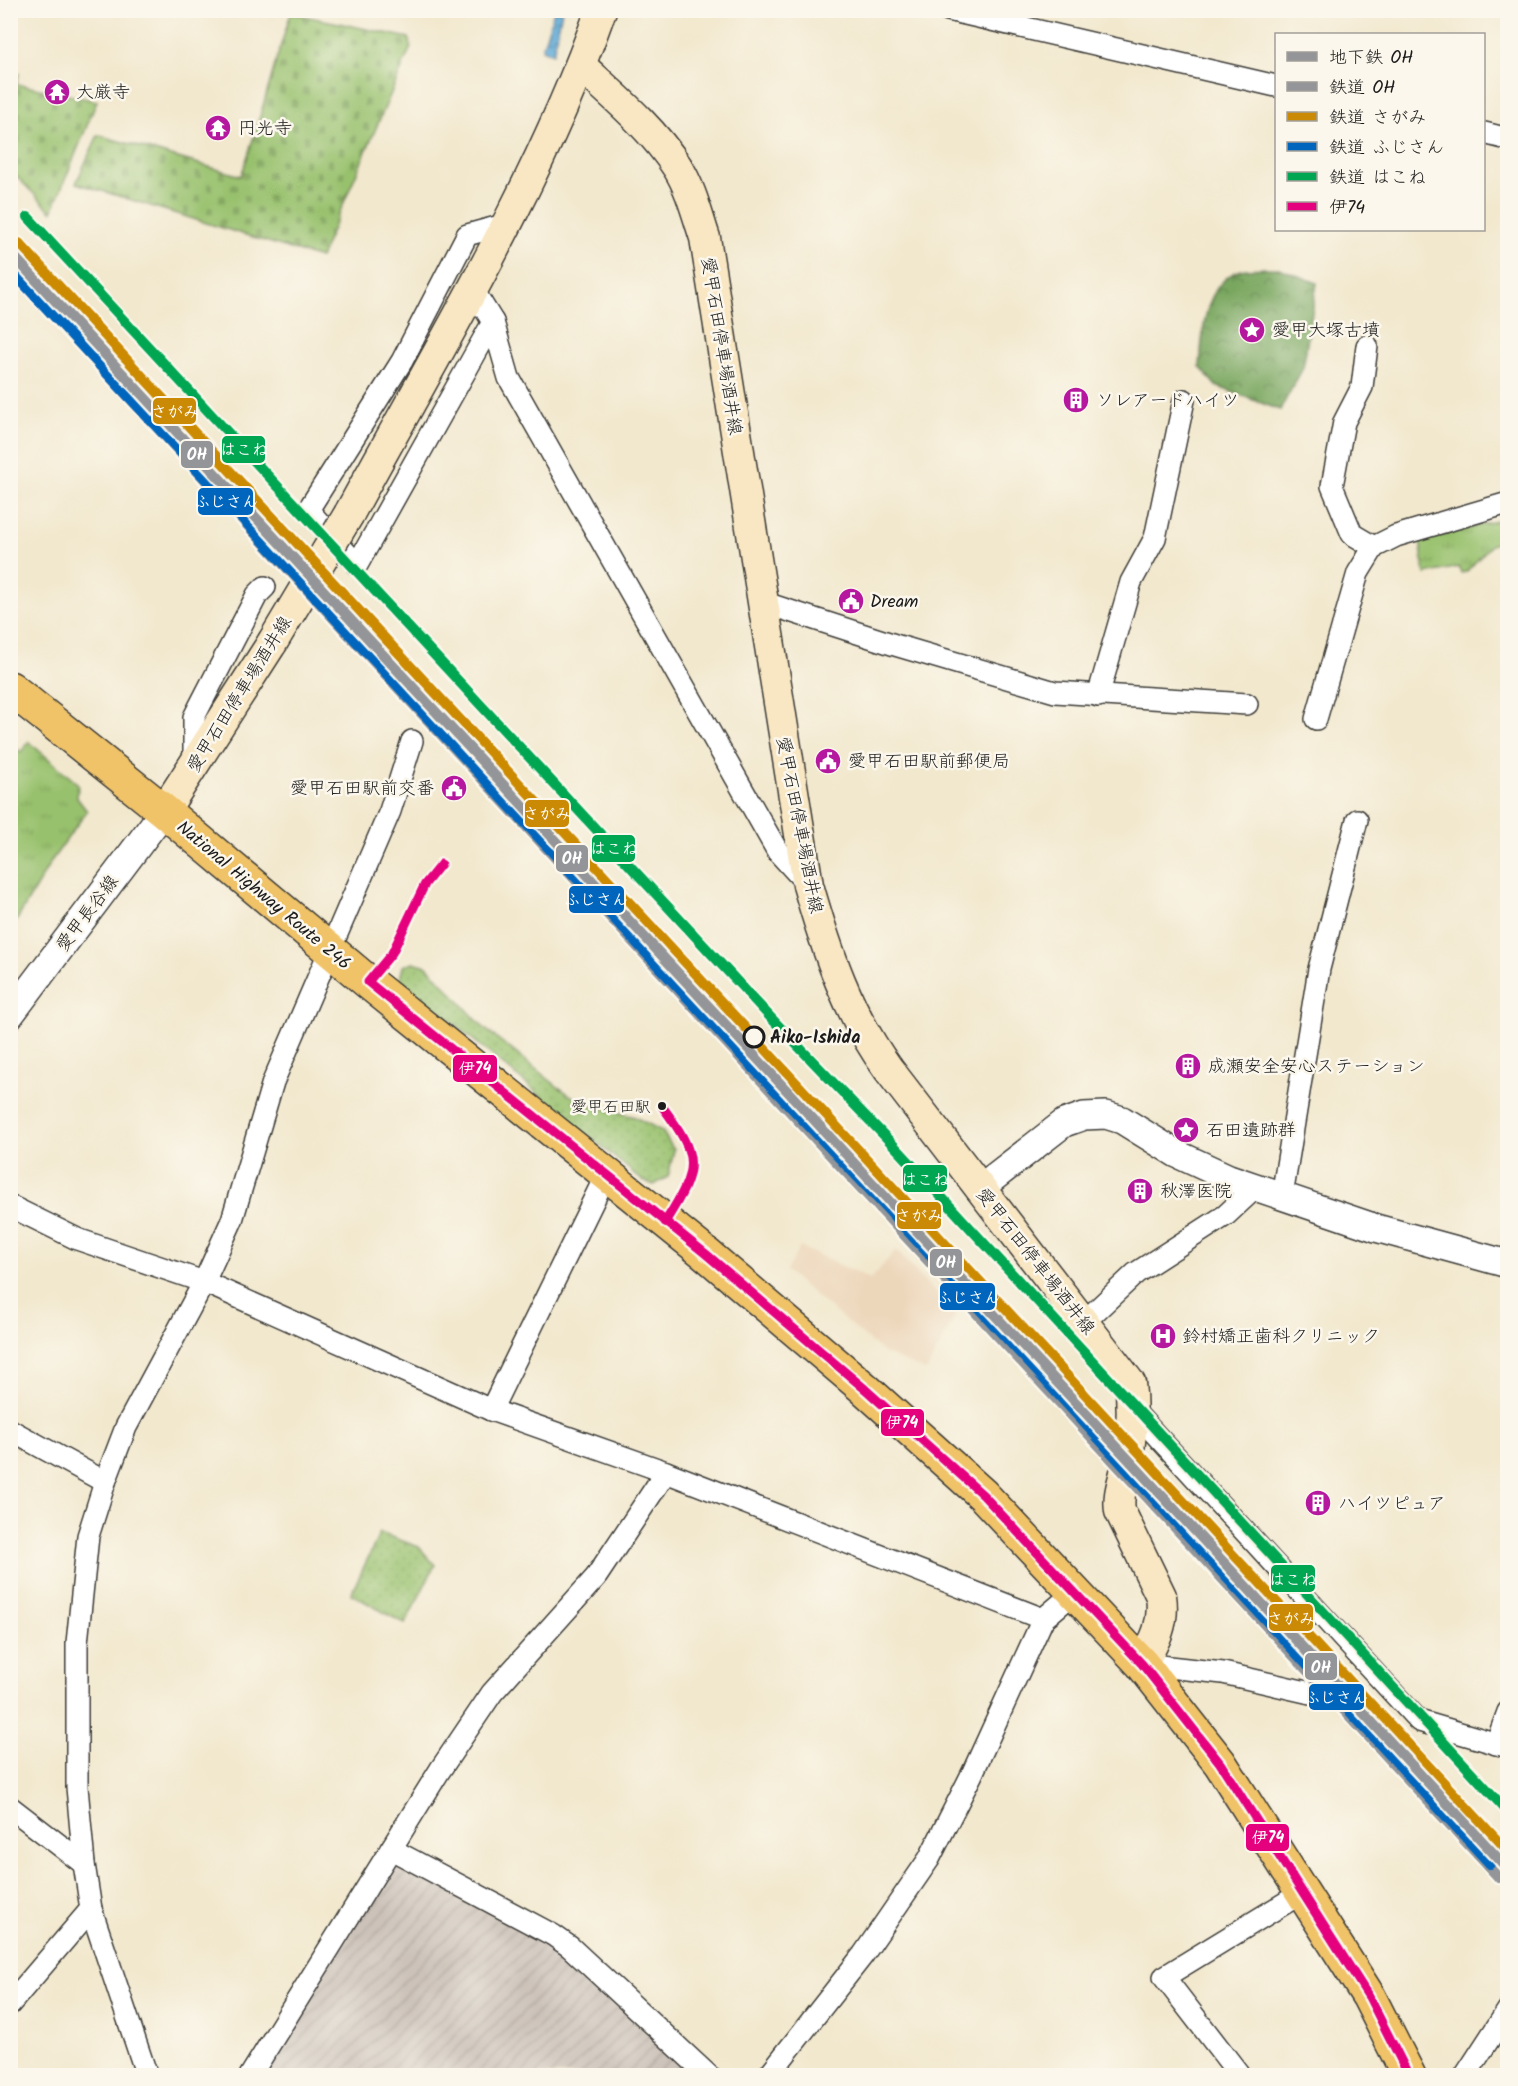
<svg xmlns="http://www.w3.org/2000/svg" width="1518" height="2086" font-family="Kalam,'Klee One',sans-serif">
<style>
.built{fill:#edd7bb}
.industrial{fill:url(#industrial-furrows)}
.grass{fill:url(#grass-dots);stroke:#5a6e44;stroke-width:1.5}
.forest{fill:url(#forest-crowns);stroke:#4b623e;stroke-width:1.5}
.cemetery{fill:url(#cemetery-stones);stroke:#5a6e44;stroke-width:1.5}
.park{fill:url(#park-tufts);stroke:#5a6e44;stroke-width:1.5}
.water{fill:url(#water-waves);stroke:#3c6279;stroke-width:1.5}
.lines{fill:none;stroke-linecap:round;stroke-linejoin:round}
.minor-casing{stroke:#3c3b37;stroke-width:24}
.tertiary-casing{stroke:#3c3b37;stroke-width:30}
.secondary-casing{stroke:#3c3b37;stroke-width:33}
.trunk-casing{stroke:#3c3b37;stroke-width:36}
.minor{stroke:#fff;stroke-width:21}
.tertiary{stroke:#fff;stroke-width:27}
.secondary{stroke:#f9e7c3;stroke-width:30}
.trunk{stroke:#f0c369;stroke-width:33}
.secondary-bridge-casing{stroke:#3c3b37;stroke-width:33;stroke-linecap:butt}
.secondary-bridge{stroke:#f9e7c3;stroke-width:30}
.bus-1-casing{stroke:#fbf7ec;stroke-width:14}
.bus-1{stroke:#e5007d;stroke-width:9}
.rail-1-casing{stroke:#fbf7ec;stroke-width:15}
.rail-2-casing{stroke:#fbf7ec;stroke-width:15}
.rail-3-casing{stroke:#fbf7ec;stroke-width:15}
.rail-4-casing{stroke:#fbf7ec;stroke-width:15}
.rail-1{stroke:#939598;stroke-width:10}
.rail-2{stroke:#cb8a06;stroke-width:10}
.rail-3{stroke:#0065bd;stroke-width:10}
.rail-4{stroke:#00a651;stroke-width:10}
.metro-1-casing{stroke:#fbf7ec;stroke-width:15}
.metro-1{stroke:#939598;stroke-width:10}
.stop-dot{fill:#fbf7ec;stroke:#1c1c1c;stroke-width:3}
.bus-dot{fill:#1c1c1c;stroke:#fbf7ec;stroke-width:2}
.labels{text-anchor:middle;stroke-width:5;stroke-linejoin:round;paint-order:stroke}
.bus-label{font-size:16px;fill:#1c1c1c;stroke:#fbf7ec;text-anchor:end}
.poi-label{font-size:18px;fill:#1c1c1c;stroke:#fbf7ec;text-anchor:start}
.street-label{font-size:18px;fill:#1c1c1c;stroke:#fbf7ec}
.stop-label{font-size:18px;font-weight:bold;fill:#1c1c1c;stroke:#fbf7ec;text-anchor:start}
.line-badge{stroke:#fbf7ec;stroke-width:2}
.badge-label{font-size:16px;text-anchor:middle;font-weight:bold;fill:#fff}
</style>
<defs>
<pattern id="industrial-furrows" width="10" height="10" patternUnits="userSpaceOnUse" patternTransform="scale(1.5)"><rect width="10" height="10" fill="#ccc2b9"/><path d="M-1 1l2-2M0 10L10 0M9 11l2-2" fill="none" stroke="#afa69e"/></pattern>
<pattern id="grass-dots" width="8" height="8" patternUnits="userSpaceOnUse" patternTransform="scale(1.5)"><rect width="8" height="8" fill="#98c16d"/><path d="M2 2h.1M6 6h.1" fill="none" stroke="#82a55e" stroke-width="1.8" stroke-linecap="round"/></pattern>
<pattern id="forest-crowns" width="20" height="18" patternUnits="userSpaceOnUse" patternTransform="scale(1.5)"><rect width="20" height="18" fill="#7aa760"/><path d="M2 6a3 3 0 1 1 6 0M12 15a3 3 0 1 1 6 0" fill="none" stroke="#63874e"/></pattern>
<pattern id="cemetery-stones" width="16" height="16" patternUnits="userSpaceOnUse" patternTransform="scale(1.5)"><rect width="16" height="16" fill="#98c16d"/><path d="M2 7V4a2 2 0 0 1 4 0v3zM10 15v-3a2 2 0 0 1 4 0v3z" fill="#82a55e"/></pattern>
<pattern id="park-tufts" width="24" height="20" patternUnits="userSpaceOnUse" patternTransform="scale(1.5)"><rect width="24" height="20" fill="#98c16d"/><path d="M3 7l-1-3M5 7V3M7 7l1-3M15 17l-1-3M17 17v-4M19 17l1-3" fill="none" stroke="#82a55e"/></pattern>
<pattern id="water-waves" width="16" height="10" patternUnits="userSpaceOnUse" patternTransform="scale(1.5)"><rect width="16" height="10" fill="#5da9d6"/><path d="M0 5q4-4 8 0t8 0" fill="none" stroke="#4c89ad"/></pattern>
</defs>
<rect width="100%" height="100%" fill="#fbf7ec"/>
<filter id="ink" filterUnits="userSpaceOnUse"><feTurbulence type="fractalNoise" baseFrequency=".0167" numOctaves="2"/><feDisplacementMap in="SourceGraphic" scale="12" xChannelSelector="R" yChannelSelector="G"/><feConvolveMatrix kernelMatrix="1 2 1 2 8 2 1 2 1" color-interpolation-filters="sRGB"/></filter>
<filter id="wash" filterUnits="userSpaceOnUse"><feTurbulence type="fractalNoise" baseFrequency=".008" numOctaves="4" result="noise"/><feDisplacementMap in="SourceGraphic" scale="24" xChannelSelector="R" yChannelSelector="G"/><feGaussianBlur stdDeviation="1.35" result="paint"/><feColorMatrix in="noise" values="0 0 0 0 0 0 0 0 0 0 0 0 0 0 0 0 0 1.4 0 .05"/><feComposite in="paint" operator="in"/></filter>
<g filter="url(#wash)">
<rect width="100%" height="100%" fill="#f2e8ce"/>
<path class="built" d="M800 1247 871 1279 896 1250 956 1315 926 1371 884 1353 786 1271Z"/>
<path class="industrial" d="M400 1864 535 1935 561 1953 693 2075 256 2076 388 1875Z"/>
<g class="grass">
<path d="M413 962 427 966 484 1028 557 1086 582 1103 635 1117 662 1131 674 1150 668 1177 654 1185 643 1181 400 979 403 966Z"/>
<path d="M380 1533 419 1547 435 1565 405 1624 351 1594Z"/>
</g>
<path class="forest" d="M1279 268 1317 283 1303 368 1280 410 1216 386 1200 367C1202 335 1203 282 1241 270 1252 267 1267 269 1279 268Z"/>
<g class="cemetery">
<path d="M291 13 409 38 411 47 320 258 76 183 98 135 241 176C260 122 273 67 291 13Z"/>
<path d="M10 70 19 74 16 84 97 101 52 212 11 171Z"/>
</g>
<g class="park">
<path d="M1507 518V539L1491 545 1466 572 1461 573 1459 567 1425 574 1420 541Z"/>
<path d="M29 742 78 784 77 798 87 811 52 860 11 930V744L21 752Z"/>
</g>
<path class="water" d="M554 11H562L553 54 542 49Z"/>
</g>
<g filter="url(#ink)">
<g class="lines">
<defs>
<g id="minor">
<path d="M948 10 1276 86"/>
<path d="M1484 133 1508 139"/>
<path d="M472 288 493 322 509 378 778 852 808 885"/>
<path d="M493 322 357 565 308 510 402 361 467 235 507 224"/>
<path d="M1367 346 1362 387 1344 422 1332 486 1352 534 1374 547"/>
<path d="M762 602 895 645 1055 692 1247 704"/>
<path d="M1098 696 1131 582 1155 538 1184 400"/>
<path d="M1316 719 1358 573 1374 547 1396 536 1508 503"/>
<path d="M194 764V717L257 595 265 587"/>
<path d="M1282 1196 1319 969 1357 820"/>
<path d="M10 1206 77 1239 204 1282 491 1410 666 1472 1043 1619 1075 1592"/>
<path d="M1084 1322 1136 1273 1226 1215 1256 1187"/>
<path d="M491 1410 606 1175"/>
<path d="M1133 1410 1419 1721 1508 1747"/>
<path d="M10 1430 105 1482"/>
<path d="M1142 1664 1223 1673 1328 1697"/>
<path d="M1496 1744 1508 1712"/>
<path d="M10 1807 84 1864"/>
<path d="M391 1849 553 1935 570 1947 709 2076"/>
<path d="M10 2004 91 1909"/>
<path d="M147 2076 91 1909 84 1864 77 1787V1643L88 1536 105 1482 126 1427 204 1282 232 1220 273 1082 390 811 412 741"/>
<path d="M250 2076 440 1770 492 1693 596 1577 666 1472"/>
<path d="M768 2076 863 1955 929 1859 972 1774 1043 1619"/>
<path d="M1234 2076 1238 2073 1164 1977 1303 1892"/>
<path d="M1465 2076 1508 2010"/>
</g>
<g id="tertiary">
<path d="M10 1015 164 811"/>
<path d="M979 1189 1064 1123 1084 1116 1106 1115 1122 1120 1177 1154 1229 1178 1376 1228 1508 1264"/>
</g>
<g id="secondary">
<path d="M581 66C616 98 652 128 678 168 691 189 697 214 705 238L808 885C827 952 848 1014 889 1070L1130 1383C1133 1408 1132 1432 1128 1457 1126 1477 1117 1491 1120 1511L1161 1596C1165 1623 1155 1641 1142 1664"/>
<path d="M349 514C438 350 538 187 601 10"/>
<path d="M164 811 272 643"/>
</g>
<path id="trunk" d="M10 688 164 811 368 982 706 1254 865 1389 983 1495 1142 1664 1220 1763 1369 1997 1409 2076"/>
</defs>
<use href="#minor" class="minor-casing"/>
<use href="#tertiary" class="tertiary-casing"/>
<use href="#secondary" class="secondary-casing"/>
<use href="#trunk" class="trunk-casing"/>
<use href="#minor" class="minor"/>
<use href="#tertiary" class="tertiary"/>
<use href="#secondary" class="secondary"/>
<use href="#trunk" class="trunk"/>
<defs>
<path id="secondary-bridge" d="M272 643 349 514"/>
</defs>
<use href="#secondary-bridge" class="secondary-bridge-casing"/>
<use href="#secondary-bridge" class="secondary-bridge"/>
<defs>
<g id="bus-1">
<path d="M441 864 425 884 392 953 368 982 706 1254 865 1389 983 1495 1142 1664 1220 1763 1369 1997 1409 2076"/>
<path d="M662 1106C700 1157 699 1168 665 1222"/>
</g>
</defs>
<use href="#bus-1" class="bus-1-casing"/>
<use href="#bus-1" class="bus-1"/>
<defs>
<path id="rail-1" d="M10 269 1499 1878"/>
<path id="rail-2" d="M19 243 1508 1852"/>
<path id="rail-3" d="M10 269 737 1051 865 1185 1490 1864"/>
<path id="rail-4" d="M28 217 772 1019 901 1153 1508 1812"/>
</defs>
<use href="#rail-1" class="rail-1-casing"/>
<use href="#rail-2" class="rail-2-casing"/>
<use href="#rail-3" class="rail-3-casing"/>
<use href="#rail-4" class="rail-4-casing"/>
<use href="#rail-1" class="rail-1"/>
<use href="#rail-2" class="rail-2"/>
<use href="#rail-3" class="rail-3"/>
<use href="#rail-4" class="rail-4"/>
<defs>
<path id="metro-1" d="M10 252 1508 1869"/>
</defs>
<use href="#metro-1" class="metro-1-casing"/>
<use href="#metro-1" class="metro-1"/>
</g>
</g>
<defs>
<symbol id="temple-disc" viewBox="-11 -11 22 22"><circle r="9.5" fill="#b5179e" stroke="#fbf7ec"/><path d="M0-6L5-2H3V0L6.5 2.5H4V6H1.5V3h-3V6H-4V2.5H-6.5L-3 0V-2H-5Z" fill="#fff"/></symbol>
<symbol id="sight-disc" viewBox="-11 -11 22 22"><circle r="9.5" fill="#b5179e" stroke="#fbf7ec"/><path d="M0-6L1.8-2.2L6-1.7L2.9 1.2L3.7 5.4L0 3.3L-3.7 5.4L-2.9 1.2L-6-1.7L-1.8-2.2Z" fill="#fff"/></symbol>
<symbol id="building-disc" viewBox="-11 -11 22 22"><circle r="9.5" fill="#b5179e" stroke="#fbf7ec"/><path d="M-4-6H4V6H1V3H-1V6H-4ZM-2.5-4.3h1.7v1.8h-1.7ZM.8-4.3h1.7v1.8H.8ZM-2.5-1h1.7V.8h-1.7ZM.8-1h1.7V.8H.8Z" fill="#fff"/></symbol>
<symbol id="civic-disc" viewBox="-11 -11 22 22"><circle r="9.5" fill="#b5179e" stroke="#fbf7ec"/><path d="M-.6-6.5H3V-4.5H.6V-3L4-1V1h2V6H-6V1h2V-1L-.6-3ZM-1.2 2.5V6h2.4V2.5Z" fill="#fff"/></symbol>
<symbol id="hospital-disc" viewBox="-11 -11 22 22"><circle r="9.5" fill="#b5179e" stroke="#fbf7ec"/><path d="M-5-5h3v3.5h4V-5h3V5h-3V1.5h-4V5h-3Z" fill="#fff"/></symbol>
</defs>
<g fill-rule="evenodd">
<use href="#temple-disc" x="42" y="77" width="30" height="30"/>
<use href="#temple-disc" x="203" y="113" width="30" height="30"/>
<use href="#sight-disc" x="1237" y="315" width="30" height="30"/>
<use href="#building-disc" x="1061" y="385" width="30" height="30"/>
<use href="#civic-disc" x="836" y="586" width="30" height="30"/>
<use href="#civic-disc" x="813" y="746" width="30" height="30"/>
<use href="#civic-disc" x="439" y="773" width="30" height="30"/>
<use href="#building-disc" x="1173" y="1051" width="30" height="30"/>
<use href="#sight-disc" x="1171" y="1115" width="30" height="30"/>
<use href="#building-disc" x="1125" y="1176" width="30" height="30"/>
<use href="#hospital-disc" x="1148" y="1321" width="30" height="30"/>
<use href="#building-disc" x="1303" y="1488" width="30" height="30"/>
</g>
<circle class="stop-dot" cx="754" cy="1037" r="10"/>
<circle class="bus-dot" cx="662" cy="1106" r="5"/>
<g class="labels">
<g class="bus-label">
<text x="651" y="1112">愛甲石田駅</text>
</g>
<g class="poi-label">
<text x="76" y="98">大厳寺</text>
<text x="238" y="134">円光寺</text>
<text x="1272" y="336">愛甲大塚古墳</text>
<text x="1096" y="406">ソレアードハイツ</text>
<text x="870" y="607">Dream</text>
<text x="848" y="767">愛甲石田駅前郵便局</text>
<text x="434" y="794" text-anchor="end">愛甲石田駅前交番</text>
<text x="1208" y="1072">成瀬安全安心ステーション</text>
<text x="1206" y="1136">石田遺跡群</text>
<text x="1160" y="1197">秋澤医院</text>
<text x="1182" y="1342">鈴村矯正歯科クリニック</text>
<text x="1338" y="1509">ハイツピュア</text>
</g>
<g class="street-label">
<text transform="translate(722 346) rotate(81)" y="6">愛甲石田停車場酒井線</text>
<text transform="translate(239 694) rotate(-58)" y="6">愛甲石田停車場酒井線</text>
<text transform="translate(800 825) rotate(79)" y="6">愛甲石田停車場酒井線</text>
<text transform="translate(264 895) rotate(40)" y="6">National Highway Route 246</text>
<text transform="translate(87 913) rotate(-53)" y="6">愛甲長谷線</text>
<text transform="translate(1036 1261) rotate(52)" y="6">愛甲石田停車場酒井線</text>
</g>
<g class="stop-label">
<text x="770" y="1043">Aiko-Ishida</text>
</g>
</g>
<g class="line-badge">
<rect x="152" y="397" width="45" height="28" rx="6" fill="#cb8a06"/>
<rect x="221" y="435" width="45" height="29" rx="6" fill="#00a651"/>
<rect x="180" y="440" width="34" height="29" rx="6" fill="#939598"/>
<rect x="197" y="487" width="57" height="29" rx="6" fill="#0065bd"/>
<rect x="524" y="799" width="46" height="29" rx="6" fill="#cb8a06"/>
<rect x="591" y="834" width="45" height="29" rx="6" fill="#00a651"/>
<rect x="555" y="844" width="34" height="29" rx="6" fill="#939598"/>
<rect x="568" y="885" width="57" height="29" rx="6" fill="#0065bd"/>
<rect x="452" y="1054" width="46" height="29" rx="6" fill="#e5007d"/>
<rect x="902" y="1164" width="46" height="29" rx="6" fill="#00a651"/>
<rect x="896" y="1201" width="46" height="29" rx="6" fill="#cb8a06"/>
<rect x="929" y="1248" width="34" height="29" rx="6" fill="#939598"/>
<rect x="939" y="1282" width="57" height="29" rx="6" fill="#0065bd"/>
<rect x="880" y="1408" width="45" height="29" rx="6" fill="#e5007d"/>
<rect x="1270" y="1564" width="46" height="29" rx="6" fill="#00a651"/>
<rect x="1268" y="1603" width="46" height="29" rx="6" fill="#cb8a06"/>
<rect x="1304" y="1652" width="34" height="29" rx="6" fill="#939598"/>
<rect x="1308" y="1683" width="57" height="28" rx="6" fill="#0065bd"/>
<rect x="1245" y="1823" width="45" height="29" rx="6" fill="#e5007d"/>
</g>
<g class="badge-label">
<text x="175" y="417">さがみ</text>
<text x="244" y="455">はこね</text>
<text x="197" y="460">OH</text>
<text x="226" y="507">ふじさん</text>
<text x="547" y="819">さがみ</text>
<text x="614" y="854">はこね</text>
<text x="572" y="864">OH</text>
<text x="596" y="905">ふじさん</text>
<text x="475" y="1074">伊74</text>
<text x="925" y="1185">はこね</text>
<text x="919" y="1221">さがみ</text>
<text x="946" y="1268">OH</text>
<text x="968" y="1303">ふじさん</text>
<text x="902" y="1428">伊74</text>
<text x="1293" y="1585">はこね</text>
<text x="1291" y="1624">さがみ</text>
<text x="1321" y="1673">OH</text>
<text x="1336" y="1703">ふじさん</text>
<text x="1268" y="1843">伊74</text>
</g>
<rect width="1518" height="2086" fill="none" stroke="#fbf7ec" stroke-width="36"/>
<rect x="1275" y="33" width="210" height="198" fill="#fbf7ec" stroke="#a29f99" stroke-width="1.5"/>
<rect x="1287" y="52" width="30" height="9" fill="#939598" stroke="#a29f99" stroke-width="1.5"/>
<text x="1329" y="63" font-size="18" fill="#1c1c1c">地下鉄 OH</text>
<rect x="1287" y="82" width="30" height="9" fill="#939598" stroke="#a29f99" stroke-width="1.5"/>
<text x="1329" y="93" font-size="18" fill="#1c1c1c">鉄道 OH</text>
<rect x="1287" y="112" width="30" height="9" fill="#cb8a06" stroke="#a29f99" stroke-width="1.5"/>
<text x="1329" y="123" font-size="18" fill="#1c1c1c">鉄道 さがみ</text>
<rect x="1287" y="142" width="30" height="9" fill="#0065bd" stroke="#a29f99" stroke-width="1.5"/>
<text x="1329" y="153" font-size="18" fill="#1c1c1c">鉄道 ふじさん</text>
<rect x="1287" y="172" width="30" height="9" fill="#00a651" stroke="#a29f99" stroke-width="1.5"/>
<text x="1329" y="183" font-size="18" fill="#1c1c1c">鉄道 はこね</text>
<rect x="1287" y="202" width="30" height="9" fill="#e5007d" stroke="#a29f99" stroke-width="1.5"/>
<text x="1329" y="213" font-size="18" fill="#1c1c1c">伊74</text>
</svg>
